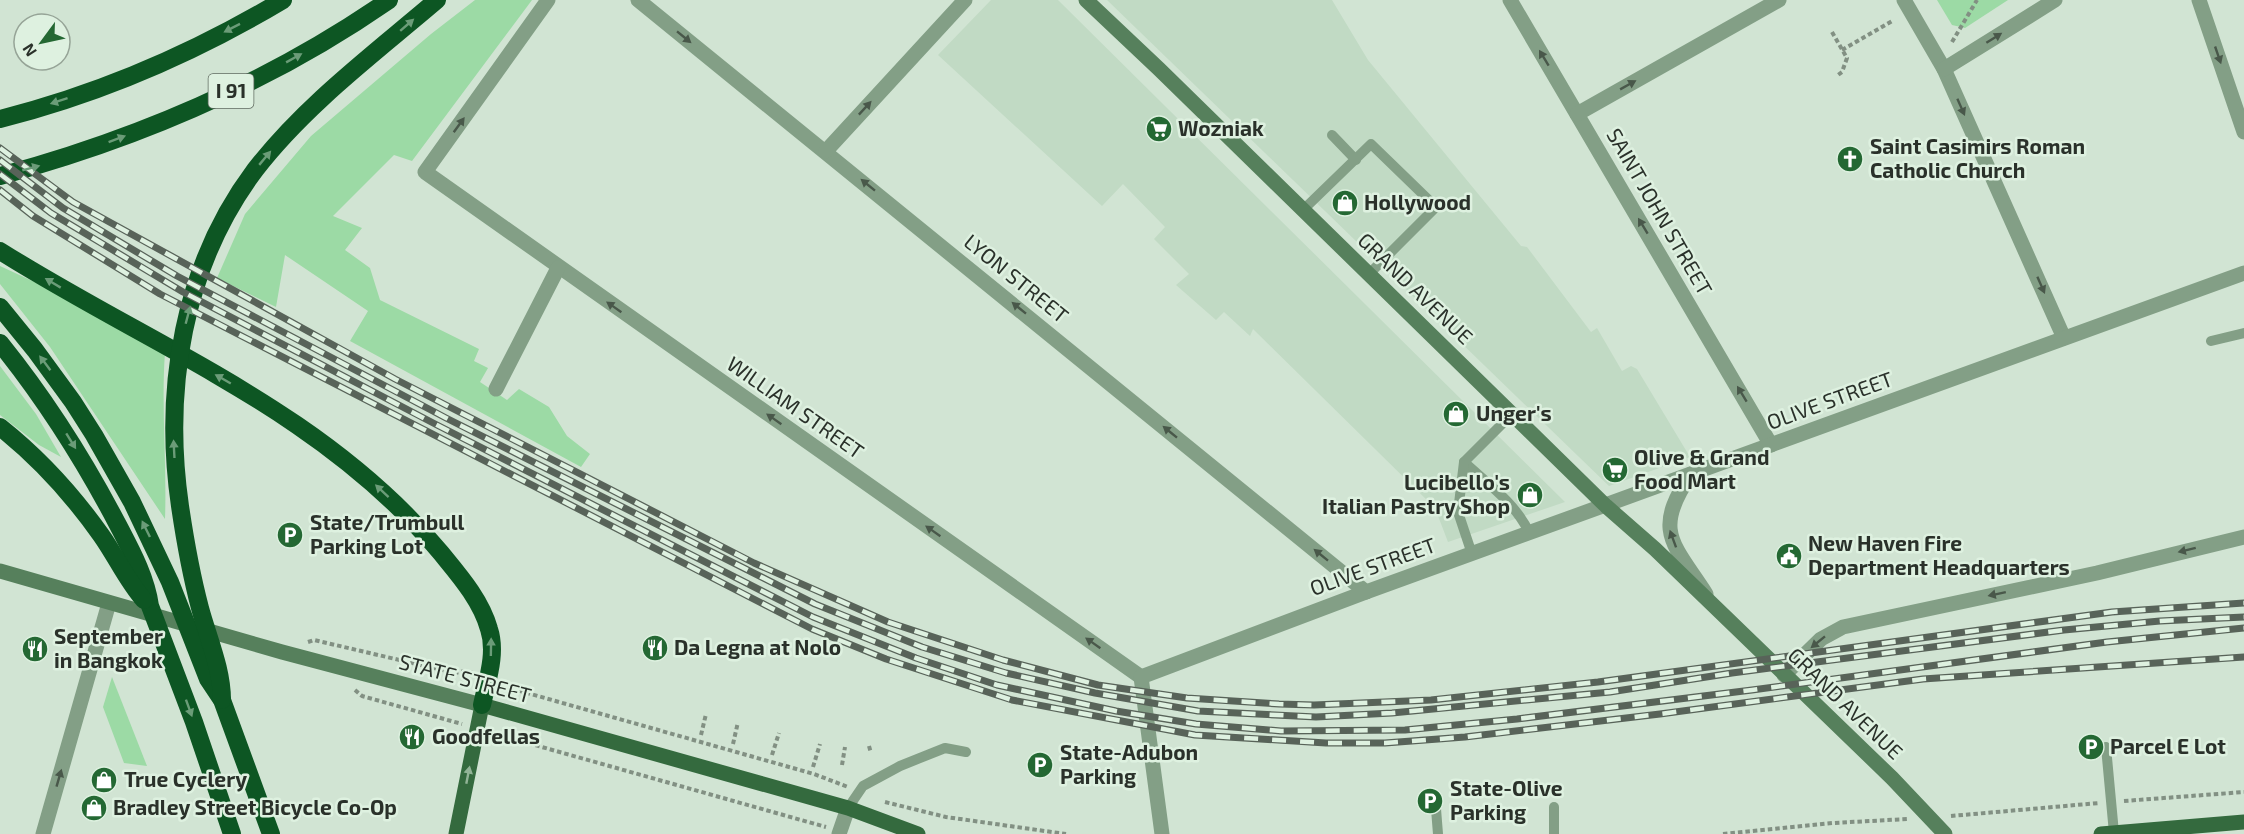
<svg xmlns="http://www.w3.org/2000/svg" width="2244" height="834" font-family="'Exo 2',sans-serif">
<style>
.built{fill:#c1dac4}
.green{fill:#9cdaa5}
.lines{fill:none;stroke-linecap:round;stroke-linejoin:round}
.path{stroke:#829083;stroke-width:4;stroke-dasharray:4.5 3;stroke-linecap:butt}
.service{stroke:#839f86;stroke-width:10}
.minor{stroke:#839f86;stroke-width:15}
.tertiary{stroke:#839f86;stroke-width:15}
.secondary{stroke:#56805c;stroke-width:15}
.primary{stroke:#346a3e;stroke-width:15}
.motorway{stroke:#0d5623;stroke-width:18}
.rail-casing{stroke:#586359;stroke-width:7}
.rail{stroke:#def1e0;stroke-width:4.5;stroke-dasharray:14;stroke-linecap:butt}
.oneway{fill:#6b9c78}
.oneway2{fill:#49584a}
.oneway3{fill:#92b497}
.labels{text-anchor:middle;stroke-width:5;stroke-linejoin:round;paint-order:stroke}
.shield{fill:#def1e0;stroke:#606b61;stroke-width:1.5}
.shield-label{font-size:20px;font-weight:bold;fill:#2a312a}
.poi-label{font-size:21px;font-weight:bold;fill:#2a312a;stroke:#def1e0;text-anchor:start}
.street-label{font-size:21px;fill:#2a312a;stroke:#def1e0}
</style>
<rect width="100%" height="100%" fill="#d1e4d3"/>
<g class="built">
<path d="M991 0H1058L1565 502 1448 542 1435 508 1253 329 1250 336 1224 312 1216 320 1176 285 1189 274 1154 239 1165 227 1123 184 1102 206 938 55Z"/>
<path d="M1107 0H1332L1368 60 1521 246 1527 247 1591 332 1597 328 1622 371 1631 366 1637 369 1690 457 1609 486Z"/>
</g>
<g class="green">
<path d="M475 0H532L412 161 394 155 333 216 362 228 345 250 370 268 380 300 479 349 474 361 488 368 480 382 507 400 519 389 549 407 567 436 590 454 581 467 350 341 368 311 285 255 276 307 217 278 245 214 311 136 431 34Z"/>
<path d="M1937 0H2008L1965 28 1952 25Z"/>
<path d="M0 266 41 285 165 352C161 408 167 463 165 519L50 347 0 284Z"/>
<path d="M0 366 36 414 61 457 39 445 0 415Z"/>
<path d="M112 677 147 766 124 763 103 707Z"/>
</g>
<g class="lines">
<g class="path">
<path d="M1832 32 1847 58 1842 72 1838 75"/>
<path d="M1952 42 1977 0"/>
<path d="M1842 50 1894 20"/>
<path d="M308 642 314 640 455 673 465 671 473 673"/>
<path d="M506 683 513 689 814 774 848 787"/>
<path d="M355 690 362 696 462 724"/>
<path d="M492 733 826 827"/>
<path d="M701 735 706 714"/>
<path d="M733 744 738 722"/>
<path d="M869 746 871 753"/>
<path d="M772 755 779 733"/>
<path d="M842 765 845 747"/>
<path d="M813 767 820 744"/>
<path d="M2124 801 2244 792"/>
<path d="M885 802 946 817 1066 834"/>
<path d="M1951 816 2099 803"/>
<path d="M1723 834 1833 823 1908 819"/>
</g>
<g class="service">
<path d="M1332 135 1356 160"/>
<path d="M1304 209 1371 144 1436 207 1369 274"/>
<path d="M2211 341 2244 333"/>
<path d="M1464 462C1488 484 1515 503 1529 532"/>
<path d="M1472 554 1458 512 1464 462 1513 413"/>
<path d="M2106 747 2114 833"/>
<path d="M1554 807V834"/>
<path d="M848 808 863 786 900 766 945 748 966 752"/>
<path d="M1436 809 1438 834"/>
</g>
<g class="minor">
<path d="M548 0 425 172 1141 677"/>
<path d="M638 0 1366 592"/>
<path d="M1510 0 1771 445"/>
<path d="M1904 0 1944 69 2064 338"/>
<path d="M2199 0 2244 132"/>
<path d="M1944 69 2055 0"/>
<path d="M1577 114 1779 0"/>
<path d="M826 151 965 0"/>
<path d="M496 389 558 268"/>
<path d="M1784 675 1821 639 1843 627 2097 573 2244 537"/>
<path d="M43 834 109 603"/>
<path d="M839 834 848 808"/>
</g>
<g class="tertiary">
<path d="M1691 474C1652 531 1673 543 1706 594"/>
<path d="M1162 834 1141 677 1366 592 2244 273"/>
</g>
<g class="secondary">
<path d="M1086 0 1159 69 1606 506 1655 549 1892 778 1945 834"/>
<path d="M0 571 282 652 482 705"/>
</g>
<g class="primary">
<path d="M456 834 482 705 848 808 918 834"/>
<path d="M2101 834 2244 822"/>
</g>
<g class="motorway">
<path d="M0 119C99 94 196 52 283 0"/>
<path d="M0 176C137 139 272 81 389 0"/>
<path d="M0 251C152 347 322 410 441 553 459 575 481 600 489 629 497 653 487 681 482 705"/>
<path d="M0 307 35 350 73 402 94 435 132 502 170 582 208 679 222 700 271 834"/>
<path d="M0 343C46 400 84 460 118 525 131 550 146 577 150 606L194 722 232 834"/>
<path d="M0 427C39 458 72 494 101 535 116 556 127 581 144 600"/>
<path d="M222 700C222 669 208 638 200 608 191 574 185 540 180 506 163 389 183 266 255 170 305 105 375 53 437 0"/>
</g>
<defs>
<g id="rail">
<path d="M0 148 73 202 395 379 754 563 888 622 1003 660 1098 685 1187 698 1279 704 1314 705 1431 700 1598 682 2112 612 2244 603"/>
<path d="M0 160 63 208 177 276 446 418 815 604 922 647 1006 673 1095 693 1198 711 1316 717 1392 713 1610 692 1732 673 2064 630 2160 621 2244 617"/>
<path d="M0 174 51 213 183 292 437 425 813 617 916 658 997 685 1116 711 1196 724 1281 731 1405 730 1517 719 1752 690 2107 642 2244 628"/>
<path d="M0 190 33 216 160 294 812 629 886 659 1012 700 1195 735 1326 743H1385L1465 737 1660 714 1923 679 2244 657"/>
</g>
</defs>
<use href="#rail" class="rail-casing"/>
<use href="#rail" class="rail"/>
</g>
<defs><path id="oneway-solid" d="M-6-.8H1V-3.2L6.5 0L1 3.2V.8H-6Z" transform="scale(1.5)"/></defs>
<g class="oneway">
<use href="#oneway-solid" transform="translate(407 25) rotate(-41)"/>
<use href="#oneway-solid" transform="translate(232 28) rotate(153)"/>
<use href="#oneway-solid" transform="translate(294 58) rotate(-29)"/>
<use href="#oneway-solid" transform="translate(59 101) rotate(162)"/>
<use href="#oneway-solid" transform="translate(117 139) rotate(-21)"/>
<use href="#oneway-solid" transform="translate(265 158) rotate(-50)"/>
<use href="#oneway-solid" transform="translate(31 168) rotate(-15)"/>
<use href="#oneway-solid" transform="translate(53 283) rotate(-149)"/>
<use href="#oneway-solid" transform="translate(188 315) rotate(-75)"/>
<use href="#oneway-solid" transform="translate(45 363) rotate(-127)"/>
<use href="#oneway-solid" transform="translate(223 379) rotate(-150)"/>
<use href="#oneway-solid" transform="translate(71 441) rotate(58)"/>
<use href="#oneway-solid" transform="translate(174 449) rotate(-93)"/>
<use href="#oneway-solid" transform="translate(382 491) rotate(-137)"/>
<use href="#oneway-solid" transform="translate(146 529) rotate(-116)"/>
<use href="#oneway-solid" transform="translate(491 647) rotate(-89)"/>
<use href="#oneway-solid" transform="translate(189 708) rotate(70)"/>
</g>
<g class="oneway2">
<use href="#oneway-solid" transform="translate(684 37) rotate(39)"/>
<use href="#oneway-solid" transform="translate(1994 38) rotate(-32)"/>
<use href="#oneway-solid" transform="translate(2218 55) rotate(71)"/>
<use href="#oneway-solid" transform="translate(1544 58) rotate(-121)"/>
<use href="#oneway-solid" transform="translate(1628 85) rotate(-29)"/>
<use href="#oneway-solid" transform="translate(1961 107) rotate(66)"/>
<use href="#oneway-solid" transform="translate(865 108) rotate(-47)"/>
<use href="#oneway-solid" transform="translate(459 125) rotate(-54)"/>
<use href="#oneway-solid" transform="translate(868 185) rotate(-141)"/>
<use href="#oneway-solid" transform="translate(1643 226) rotate(-121)"/>
<use href="#oneway-solid" transform="translate(2041 285) rotate(66)"/>
<use href="#oneway-solid" transform="translate(614 307) rotate(-145)"/>
<use href="#oneway-solid" transform="translate(1019 308) rotate(-141)"/>
<use href="#oneway-solid" transform="translate(1742 394) rotate(-121)"/>
<use href="#oneway-solid" transform="translate(774 419) rotate(-145)"/>
<use href="#oneway-solid" transform="translate(1170 432) rotate(-141)"/>
<use href="#oneway-solid" transform="translate(933 531) rotate(-145)"/>
<use href="#oneway-solid" transform="translate(1673 539) rotate(-110)"/>
<use href="#oneway-solid" transform="translate(2187 550) rotate(166)"/>
<use href="#oneway-solid" transform="translate(1321 555) rotate(-141)"/>
<use href="#oneway-solid" transform="translate(1997 594) rotate(168)"/>
<use href="#oneway-solid" transform="translate(1818 642) rotate(141)"/>
<use href="#oneway-solid" transform="translate(1093 643) rotate(-145)"/>
<use href="#oneway-solid" transform="translate(59 778) rotate(-74)"/>
</g>
<use class="oneway3" href="#oneway-solid" transform="translate(468 775) rotate(-79)"/>
<defs>
<symbol id="supermarket-disc" viewBox="-11 -11 22 22"><circle r="9.5" fill="#246833" stroke="#def1e0"/><path d="M-6-5.5h2.5l.6 2H6L4.5 2H-2.5L-4.4-4H-6ZM-1.5 3.2a1.3 1.3 0 1 0 .1 0ZM3 3.2a1.3 1.3 0 1 0 .1 0Z" fill="#fff"/></symbol>
<symbol id="church-disc" viewBox="-11 -11 22 22"><circle r="9.5" fill="#246833" stroke="#def1e0"/><path d="M-1.2-6h2.4v3.5h3.3v2.4h-3.3V6h-2.4V-.1h-3.3v-2.4h3.3Z" fill="#fff"/></symbol>
<symbol id="shop-disc" viewBox="-11 -11 22 22"><circle r="9.5" fill="#246833" stroke="#def1e0"/><path d="M-5-2.5h2.3a2.7 3.5 0 0 1 5.4 0H5L5.5 6h-11ZM-1.5-2.5h3a1.5 2.3 0 0 0-3 0Z" fill="#fff"/></symbol>
<symbol id="parking-disc" viewBox="-11 -11 22 22"><circle r="9.5" fill="#246833" stroke="#def1e0"/><path d="M-3.5-5.5H1a3.5 3.5 0 0 1 0 7H-1V5.5H-3.5ZM-1-3.4V-.6H.8a1.4 1.4 0 0 0 0-2.8Z" fill="#fff"/></symbol>
<symbol id="civic-disc" viewBox="-11 -11 22 22"><circle r="9.5" fill="#246833" stroke="#def1e0"/><path d="M-.6-6.5H3V-4.5H.6V-3L4-1V1h2V6H-6V1h2V-1L-.6-3ZM-1.2 2.5V6h2.4V2.5Z" fill="#fff"/></symbol>
<symbol id="restaurant-disc" viewBox="-11 -11 22 22"><circle r="9.5" fill="#246833" stroke="#def1e0"/><path d="M-5-6h1v4h1v-4h1v4h1v-4h1v5L-1.5 .5V6h-2V.5L-5-1ZM5-6V6H3V1.5H1.5Q1.5-4 5-6Z" fill="#fff"/></symbol>
</defs>
<g fill-rule="evenodd">
<use href="#supermarket-disc" x="1144" y="114" width="30" height="30"/>
<use href="#church-disc" x="1835" y="144" width="30" height="30"/>
<use href="#shop-disc" x="1330" y="188" width="30" height="30"/>
<use href="#shop-disc" x="1441" y="399" width="30" height="30"/>
<use href="#supermarket-disc" x="1600" y="455" width="30" height="30"/>
<use href="#shop-disc" x="1515" y="480" width="30" height="30"/>
<use href="#parking-disc" x="275" y="520" width="30" height="30"/>
<use href="#civic-disc" x="1774" y="541" width="30" height="30"/>
<use href="#restaurant-disc" x="640" y="633" width="30" height="30"/>
<use href="#restaurant-disc" x="20" y="634" width="30" height="30"/>
<use href="#restaurant-disc" x="397" y="722" width="30" height="30"/>
<use href="#parking-disc" x="2076" y="732" width="30" height="30"/>
<use href="#parking-disc" x="1025" y="750" width="30" height="30"/>
<use href="#shop-disc" x="89" y="765" width="30" height="30"/>
<use href="#parking-disc" x="1415" y="786" width="30" height="30"/>
<use href="#shop-disc" x="79" y="793" width="30" height="30"/>
</g>
<g class="labels">
<rect class="shield" x="208.5" y="74" width="45" height="34" rx="4.5"/>
<g class="shield-label">
<text x="231" y="98">I 91</text>
</g>
<g class="poi-label">
<text x="1178" y="136">Wozniak</text>
<text x="1870" y="154">Saint Casimirs Roman<tspan x="1870" dy="24">Catholic Church</tspan></text>
<text x="1364" y="210">Hollywood</text>
<text x="1476" y="421">Unger's</text>
<text x="1634" y="465">Olive &amp; Grand<tspan x="1634" dy="24">Food Mart</tspan></text>
<text x="1510" y="490" text-anchor="end">Lucibello's<tspan x="1510" dy="24">Italian Pastry Shop</tspan></text>
<text x="310" y="530">State/Trumbull<tspan x="310" dy="24">Parking Lot</tspan></text>
<text x="1808" y="551">New Haven Fire<tspan x="1808" dy="24">Department Headquarters</tspan></text>
<text x="54" y="644">September<tspan x="54" dy="24">in Bangkok</tspan></text>
<text x="674" y="655">Da Legna at Nolo</text>
<text x="432" y="744">Goodfellas</text>
<text x="2110" y="754">Parcel E Lot</text>
<text x="1060" y="760">State-Adubon<tspan x="1060" dy="24">Parking</tspan></text>
<text x="124" y="787">True Cyclery</text>
<text x="1450" y="796">State-Olive<tspan x="1450" dy="24">Parking</tspan></text>
<text x="113" y="815">Bradley Street Bicycle Co-Op</text>
</g>
<g class="street-label">
<text transform="translate(1659 212) rotate(60)" y="7">SAINT JOHN STREET</text>
<text transform="translate(1016 279) rotate(39)" y="7">LYON STREET</text>
<text transform="translate(1415 289) rotate(44)" y="7">GRAND AVENUE</text>
<text transform="translate(1830 401) rotate(-20)" y="7">OLIVE STREET</text>
<text transform="translate(795 408) rotate(35)" y="7">WILLIAM STREET</text>
<text transform="translate(1373 567) rotate(-20)" y="7">OLIVE STREET</text>
<text transform="translate(465 679) rotate(15)" y="7">STATE STREET</text>
<text transform="translate(1845 704) rotate(44)" y="7">GRAND AVENUE</text>
</g>
</g>
<g transform="translate(42 42) rotate(237)"><circle r="28" fill="#def1e0" stroke="#96a497" stroke-width="1.5"/>
<path d="M0-4.5L10 22L0 15L-10 22Z" fill="#246833"/>
<text y="-9" font-size="16" font-weight="bold" text-anchor="middle" fill="#2a312a">N</text>
</g>
</svg>
